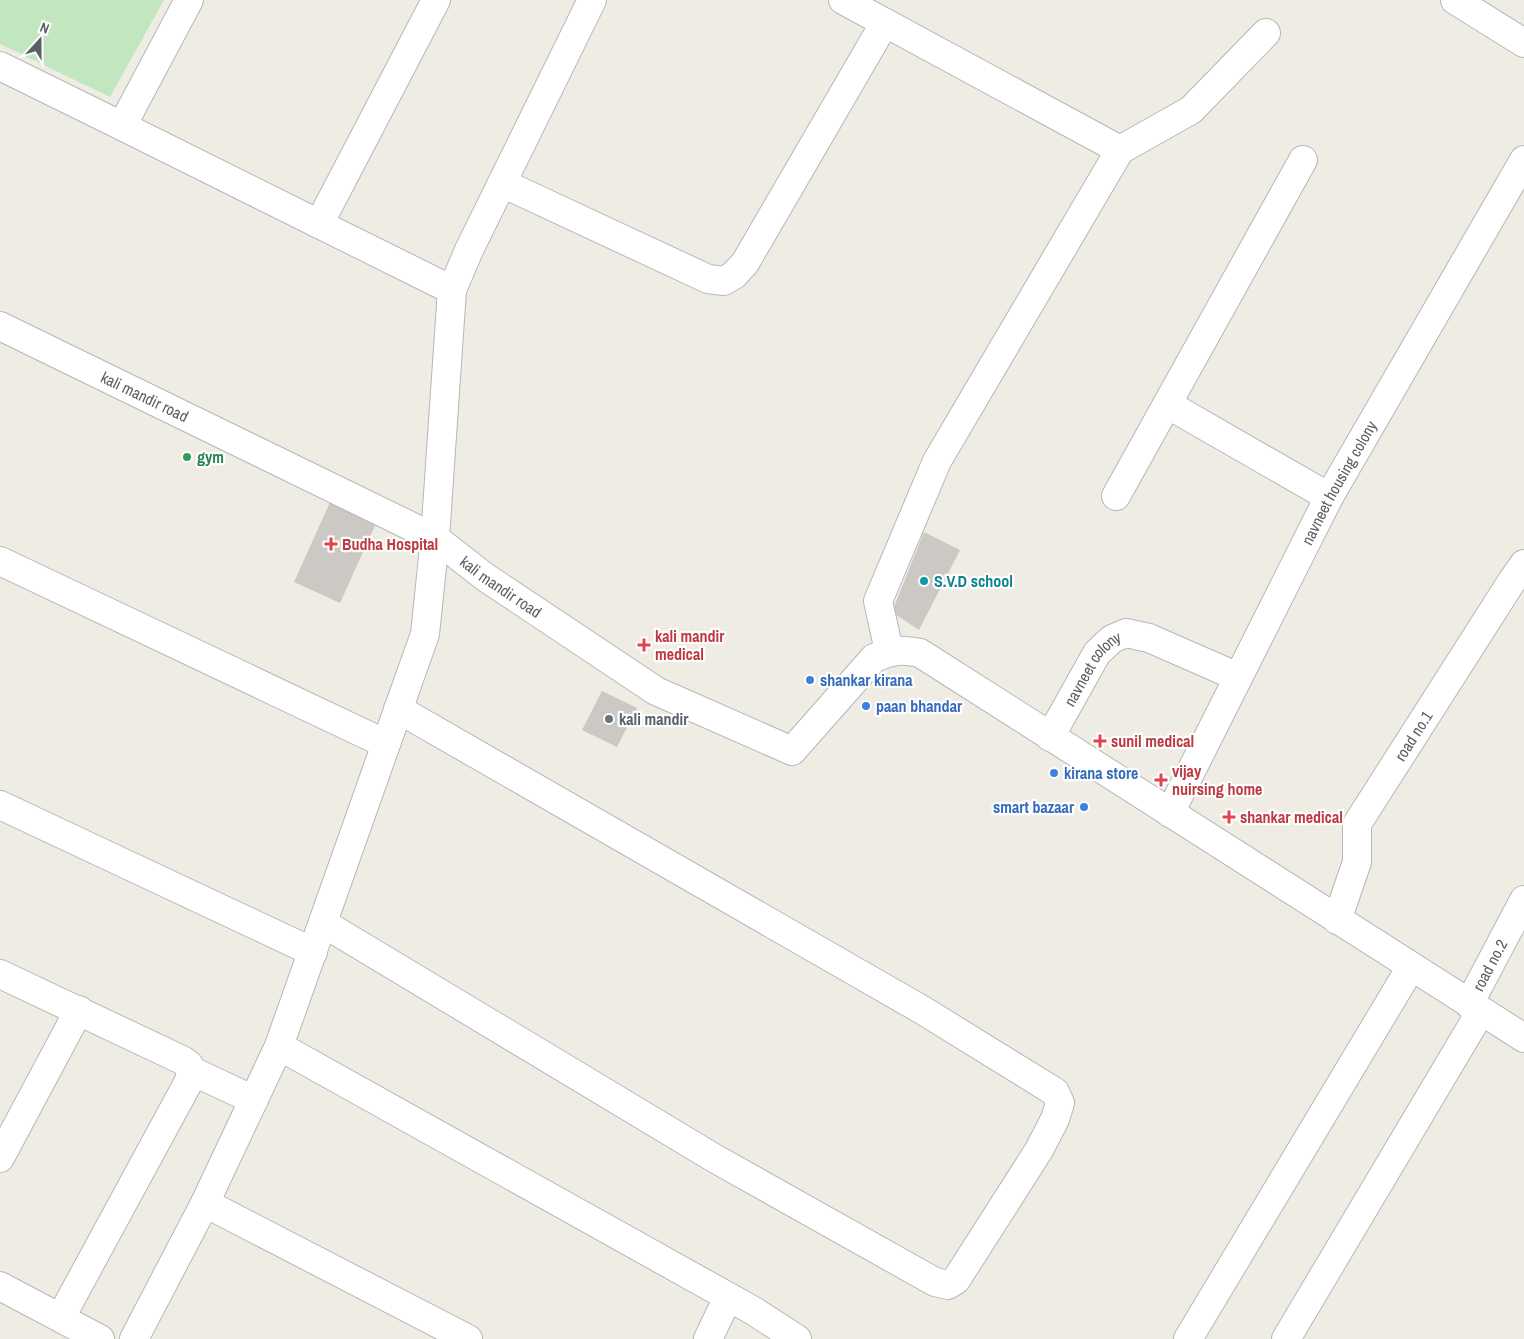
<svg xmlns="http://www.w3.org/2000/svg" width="1524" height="1339" font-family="'Archivo Narrow',sans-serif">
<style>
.green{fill:#c2e7c0}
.building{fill:#ccc8c3}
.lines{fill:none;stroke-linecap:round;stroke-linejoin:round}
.minor-casing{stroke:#b4b7bb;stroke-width:30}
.minor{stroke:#fff;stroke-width:28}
.leisure-dot{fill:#2e9e5b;stroke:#fff;stroke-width:2}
.health-dot{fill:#e0444e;stroke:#fff;stroke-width:2}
.culture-dot{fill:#0f9aa8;stroke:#fff;stroke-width:2}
.shop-dot{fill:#3f7fe0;stroke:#fff;stroke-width:2}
.worship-dot{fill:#6b7280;stroke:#fff;stroke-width:2}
.labels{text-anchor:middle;stroke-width:4.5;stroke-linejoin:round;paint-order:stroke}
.street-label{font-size:16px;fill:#5c6065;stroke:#fff}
.leisure-label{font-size:16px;font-weight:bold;fill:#27864d;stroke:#fff;text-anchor:start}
.health-label{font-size:16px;font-weight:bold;fill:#be3a42;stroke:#fff;text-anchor:start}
.culture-label{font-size:16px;font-weight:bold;fill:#0d838f;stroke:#fff;text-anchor:start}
.shop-label{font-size:16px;font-weight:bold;fill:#366cbe;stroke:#fff;text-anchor:start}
.worship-label{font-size:16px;font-weight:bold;fill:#5b616d;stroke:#fff;text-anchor:start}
</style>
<rect width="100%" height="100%" fill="#efece4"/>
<path class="green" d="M0 0H164L110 97 0 44Z"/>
<g class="building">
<path d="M332 498 378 519 340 603 294 582Z"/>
<path d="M924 532 960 550 919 630 892 612Z"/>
<path d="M602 691 637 708 617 747 582 730Z"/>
</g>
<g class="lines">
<defs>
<g id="minor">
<path d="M436 0 319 224 452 290"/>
<path d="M843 0 1120 150 937 461 878 601 889 651"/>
<path d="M1455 0 1524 43"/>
<path d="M0 66 122 126 189 0"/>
<path d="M122 126 319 224"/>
<path d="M1120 150 1191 110 1266 33"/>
<path d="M502 183 708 279 724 281 734 275 745 263 884 24"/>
<path id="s1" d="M0 326 435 538 485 577 656 691 792 751 874 658C893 650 900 649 920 653L1524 1038"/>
<path d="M1167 404 1329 497"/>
<path d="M1116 496 1303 160"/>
<path d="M0 561 386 744"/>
<path id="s2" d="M1050 737 1097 653 1112 639 1126 633 1149 638 1238 677"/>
<path d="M0 805 313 952"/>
<path id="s3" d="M1170 813 1329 497 1524 160"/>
<path id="s4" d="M1337 920 1357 862V824L1512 581 1524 564"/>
<path d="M323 923 714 1158 935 1282 948 1285 956 1280 1039 1150 1055 1119 1060 1103 1055 1092 924 1011 398 709"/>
<path d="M0 974 182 1060 189 1065 192 1071 188 1083 61 1317"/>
<path id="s5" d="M1469 1004 1524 900"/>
<path d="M279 1046 752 1310 797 1339"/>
<path d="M192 1071 254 1100"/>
<path d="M0 1158 79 1010"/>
<path d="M205 1203 468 1339"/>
<path d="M0 1286 100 1339"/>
<path d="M134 1339 205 1203 279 1046 425 634 435 538 452 290 469 250 592 0"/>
<path d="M708 1339 728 1297"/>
<path d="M1188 1339 1411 967"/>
<path d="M1286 1339 1481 1011"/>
</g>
</defs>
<use href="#minor" class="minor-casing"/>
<use href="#minor" class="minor"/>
</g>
<circle class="leisure-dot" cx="187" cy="457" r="5"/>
<g class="health-dot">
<path d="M328.5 536.5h5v5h5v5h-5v5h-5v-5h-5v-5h5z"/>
<path d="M641.5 637.5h5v5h5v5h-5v5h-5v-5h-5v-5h5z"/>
<path d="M1097.5 733.5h5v5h5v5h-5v5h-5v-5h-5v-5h5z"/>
<path d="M1158.5 772.5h5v5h5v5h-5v5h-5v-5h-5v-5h5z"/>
<path d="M1226.5 809.5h5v5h5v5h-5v5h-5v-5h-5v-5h5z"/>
</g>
<circle class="culture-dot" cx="924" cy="581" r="5"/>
<g class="shop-dot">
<circle cx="810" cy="680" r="5"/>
<circle cx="866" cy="706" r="5"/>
<circle cx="1054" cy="773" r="5"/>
<circle cx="1084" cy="807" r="5"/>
</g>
<circle class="worship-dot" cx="609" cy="719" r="5"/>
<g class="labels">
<g class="street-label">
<text dy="6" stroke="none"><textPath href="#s1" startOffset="161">kali mandir road</textPath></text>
<text dy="6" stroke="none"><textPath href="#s3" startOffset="371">navneet housing colony</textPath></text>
<text dy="6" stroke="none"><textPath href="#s1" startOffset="566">kali mandir road</textPath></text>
<text dy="6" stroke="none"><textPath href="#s2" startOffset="81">navneet colony</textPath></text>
<text dy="6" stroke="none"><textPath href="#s4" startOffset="204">road no.1</textPath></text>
<text dy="6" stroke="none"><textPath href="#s5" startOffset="44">road no.2</textPath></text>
</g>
<g class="leisure-label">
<text x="197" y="463">gym</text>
</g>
<g class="health-label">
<text x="342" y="550">Budha Hospital</text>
<text x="655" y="642">kali mandir<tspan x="655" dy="18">medical</tspan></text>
<text x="1111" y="747">sunil medical</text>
<text x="1172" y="777">vijay<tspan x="1172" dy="18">nuirsing home</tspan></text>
<text x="1240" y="823">shankar medical</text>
</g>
<g class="culture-label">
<text x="934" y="587">S.V.D school</text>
</g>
<g class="shop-label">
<text x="820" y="686">shankar kirana</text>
<text x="876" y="712">paan bhandar</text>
<text x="1064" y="779">kirana store</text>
<text x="1074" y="813" text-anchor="end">smart bazaar</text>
</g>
<g class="worship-label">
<text x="619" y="725">kali mandir</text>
</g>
</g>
<g transform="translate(40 40) rotate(21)" stroke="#ffffff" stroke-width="4" paint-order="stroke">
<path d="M0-4L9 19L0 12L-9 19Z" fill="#5c6065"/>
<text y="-8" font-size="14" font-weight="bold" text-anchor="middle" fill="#5c6065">N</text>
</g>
</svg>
